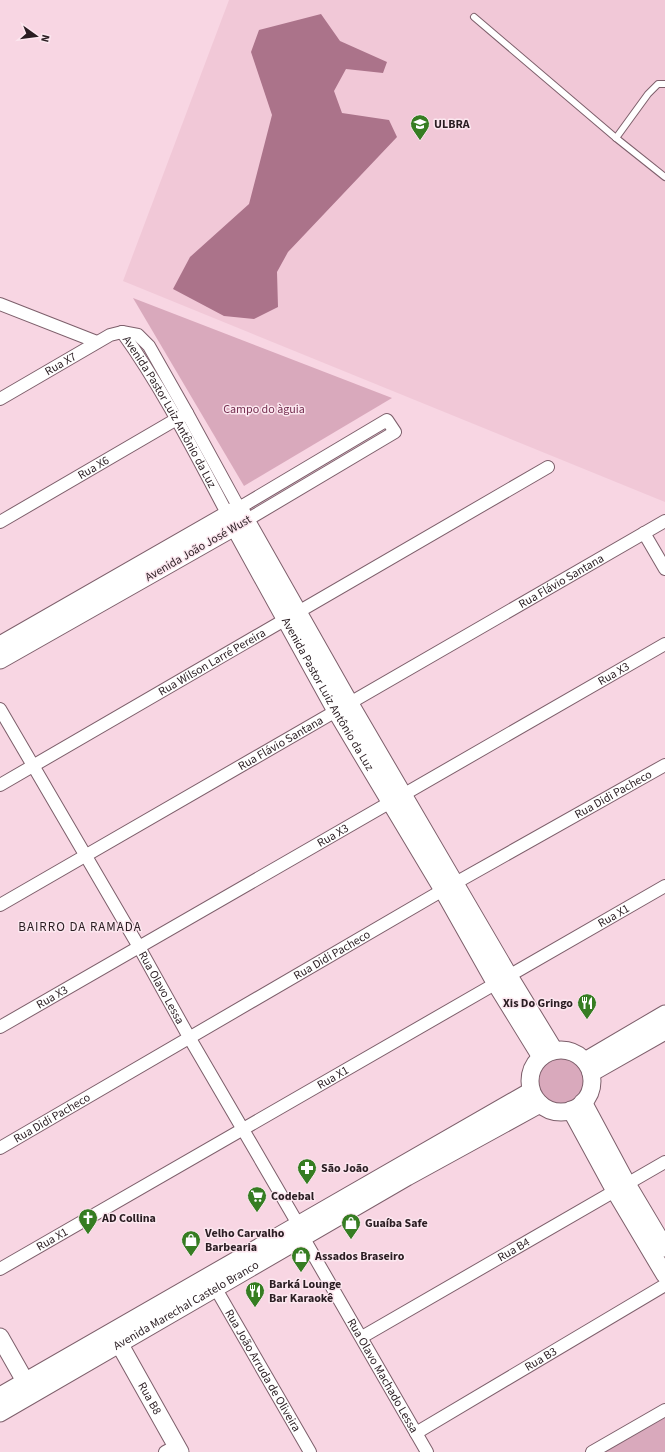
<svg xmlns="http://www.w3.org/2000/svg" width="665" height="1452" font-family="'Source Sans 3',sans-serif">
<style>
.built{fill:#f1c8d7}
.green{fill:#d9a9bc}
.water{fill:#ab738a}
.lines{fill:none;stroke-linecap:round;stroke-linejoin:round}
.lane-casing{stroke:#7d5f6b;stroke-width:8}
.street-casing{stroke:#7d5f6b;stroke-width:14}
.secondary-casing{stroke:#7d5f6b;stroke-width:19}
.lane{stroke:#fff;stroke-width:6}
.street{stroke:#fff;stroke-width:12}
.secondary{stroke:#fff;stroke-width:17}
.labels{text-anchor:middle;stroke-width:3;stroke-linejoin:round;paint-order:stroke}
.poi-label{font-size:12px;font-weight:bold;fill:#2a1d22;stroke:#fce7ef;text-anchor:start}
.street-label{font-size:12px;fill:#2a1d22;stroke:#fce7ef}
.park-label{font-size:12px;fill:#742e50;stroke:#fce7ef}
.neighbourhood-label{font-size:13px;letter-spacing:1px;fill:#2a1d22;stroke:#fce7ef}
</style>
<rect width="100%" height="100%" fill="#f8d6e3"/>
<path class="built" d="M229 0H665V502L123 281Z"/>
<g class="green">
<path d="M133 298 392 398 244 486Z"/>
<circle cx="562" cy="1082" r="25"/>
<path d="M665 1416V1452H600Z"/>
</g>
<path class="water" d="M321 14 340 41 387 62 383 73 346 69 334 91 342 113 389 120 397 137 288 252 277 272 278 307 254 319 224 316 173 289 190 257 249 204 272 115 251 52 259 30Z"/>
<g class="lines">
<defs>
<g id="lane">
<path d="M474 17 616 138"/>
<path d="M665 84H658L648 94 616 138 665 177"/>
</g>
<g id="street">
<path d="M0 304 97 342"/>
<path id="s1" d="M122 332C163 389 195 453 228 515"/>
<path id="s2" d="M0 399 110 335 122 332 138 335 149 346 187 413 239 508 387 420 395 432 247 520"/>
<path id="s3" d="M0 522 187 413"/>
<path d="M644 533 665 569"/>
<path id="s4" d="M0 709 139 947 189 1037 298 1224"/>
<path id="s5" d="M0 785 548 467"/>
<path id="s6" d="M0 905 665 521"/>
<path id="s7" d="M0 1027 665 644"/>
<path id="s8" d="M0 1148 443 890 665 765"/>
<path id="s9" d="M303 1237 427 1452"/>
<path id="s10" d="M0 1269 665 886"/>
<path id="s11" d="M216 1289 310 1452"/>
<path id="s12" d="M362 1337 665 1162"/>
<path id="s13" d="M416 1433 665 1285"/>
<path d="M165 1452 176 1446"/>
<path d="M592 1452 665 1410"/>
</g>
<g id="secondary">
<path id="s14" d="M228 515 336 711 443 890 496 984 541 1057"/>
<path d="M0 645 239 508 350 704 509 976 554 1050"/>
<path d="M0 660 245 521"/>
<circle cx="561" cy="1081" r="31"/>
<path d="M585 1061 665 1014"/>
<path d="M591 1073 665 1031"/>
<path d="M583 1102 627 1184 665 1248"/>
<path d="M571 1110 615 1191 665 1275"/>
<path d="M0 1337 25 1381"/>
<path id="s15" d="M120 1345 180 1452"/>
<path d="M0 1396 531 1091"/>
<path id="s16" d="M0 1413 407 1177 540 1104"/>
</g>
</defs>
<use href="#lane" class="lane-casing"/>
<use href="#street" class="street-casing"/>
<use href="#secondary" class="secondary-casing"/>
<use href="#lane" class="lane"/>
<use href="#street" class="street"/>
<use href="#secondary" class="secondary"/>
</g>
<defs>
<symbol id="school-pin" viewBox="-11 -11 22 30"><path d="M0 17L-7.5 6A9.5 9.5 0 1 1 7.5 6Z" fill="#367d22" stroke="#fce7ef"/><path d="M0-5L7-2L0 1L-7-2ZM-4 1L0 2.5L4 1V4Q0 6-4 4Z" fill="#fff"/></symbol>
<symbol id="restaurant-pin" viewBox="-11 -11 22 30"><path d="M0 17L-7.5 6A9.5 9.5 0 1 1 7.5 6Z" fill="#367d22" stroke="#fce7ef"/><path d="M-5-6h1v4h1v-4h1v4h1v-4h1v5L-1.5 .5V6h-2V.5L-5-1ZM5-6V6H3V1.5H1.5Q1.5-4 5-6Z" fill="#fff"/></symbol>
<symbol id="pharmacy-pin" viewBox="-11 -11 22 30"><path d="M0 17L-7.5 6A9.5 9.5 0 1 1 7.5 6Z" fill="#367d22" stroke="#fce7ef"/><path d="M-2-6h4v4h4v4h-4v4h-4v-4h-4v-4h4Z" fill="#fff"/></symbol>
<symbol id="supermarket-pin" viewBox="-11 -11 22 30"><path d="M0 17L-7.5 6A9.5 9.5 0 1 1 7.5 6Z" fill="#367d22" stroke="#fce7ef"/><path d="M-6-5.5h2.5l.6 2H6L4.5 2H-2.5L-4.4-4H-6ZM-1.5 3.2a1.3 1.3 0 1 0 .1 0ZM3 3.2a1.3 1.3 0 1 0 .1 0Z" fill="#fff"/></symbol>
<symbol id="church-pin" viewBox="-11 -11 22 30"><path d="M0 17L-7.5 6A9.5 9.5 0 1 1 7.5 6Z" fill="#367d22" stroke="#fce7ef"/><path d="M-1.2-6h2.4v3.5h3.3v2.4h-3.3V6h-2.4V-.1h-3.3v-2.4h3.3Z" fill="#fff"/></symbol>
<symbol id="shop-pin" viewBox="-11 -11 22 30"><path d="M0 17L-7.5 6A9.5 9.5 0 1 1 7.5 6Z" fill="#367d22" stroke="#fce7ef"/><path d="M-5-2.5h2.3a2.7 3.5 0 0 1 5.4 0H5L5.5 6h-11ZM-1.5-2.5h3a1.5 2.3 0 0 0-3 0Z" fill="#fff"/></symbol>
</defs>
<g fill-rule="evenodd">
<use href="#school-pin" x="409" y="113" width="22" height="30"/>
<use href="#restaurant-pin" x="576" y="992" width="22" height="30"/>
<use href="#pharmacy-pin" x="296" y="1157" width="22" height="30"/>
<use href="#supermarket-pin" x="246" y="1185" width="22" height="30"/>
<use href="#church-pin" x="77" y="1207" width="22" height="30"/>
<use href="#shop-pin" x="340" y="1212" width="22" height="30"/>
<use href="#shop-pin" x="180" y="1229" width="22" height="30"/>
<use href="#shop-pin" x="290" y="1245" width="22" height="30"/>
<use href="#restaurant-pin" x="244" y="1280" width="22" height="30"/>
</g>
<g class="labels">
<g class="poi-label">
<text x="434" y="128">ULBRA</text>
<text x="573" y="1007" text-anchor="end">Xis Do Gringo</text>
<text x="321" y="1172">São João</text>
<text x="271" y="1200">Codebal</text>
<text x="102" y="1222">AD Collina</text>
<text x="365" y="1227">Guaíba Safe</text>
<text x="205" y="1237">Velho Carvalho<tspan x="205" dy="14">Barbearia</tspan></text>
<text x="315" y="1260">Assados Braseiro</text>
<text x="269" y="1288">Barká Lounge<tspan x="269" dy="14">Bar Karaokê</tspan></text>
</g>
<g class="street-label">
<text dy="4" stroke="none"><textPath href="#s2" startOffset="70">Rua X7</textPath></text>
<text dy="4" stroke="none"><textPath href="#s1" startOffset="93">Avenida Pastor Luiz Antônio da Luz</textPath></text>
<text dy="4" stroke="none"><textPath href="#s3" startOffset="108">Rua X6</textPath></text>
<text transform="translate(198 548) rotate(-30)" y="4">Avenida João José Wust</text>
<text dy="4" stroke="none"><textPath href="#s6" startOffset="648">Rua Flávio Santana</textPath></text>
<text dy="4" stroke="none"><textPath href="#s5" startOffset="245">Rua Wilson Larré Pereira</textPath></text>
<text dy="4" stroke="none"><textPath href="#s7" startOffset="708">Rua X3</textPath></text>
<text dy="4" stroke="none"><textPath href="#s14" startOffset="205">Avenida Pastor Luiz Antônio da Luz</textPath></text>
<text dy="4" stroke="none"><textPath href="#s6" startOffset="324">Rua Flávio Santana</textPath></text>
<text dy="4" stroke="none"><textPath href="#s8" startOffset="708">Rua Didi Pacheco</textPath></text>
<text dy="4" stroke="none"><textPath href="#s7" startOffset="384">Rua X3</textPath></text>
<text dy="4" stroke="none"><textPath href="#s10" startOffset="708">Rua X1</textPath></text>
<text dy="4" stroke="none"><textPath href="#s8" startOffset="384">Rua Didi Pacheco</textPath></text>
<text dy="4" stroke="none"><textPath href="#s4" startOffset="322">Rua Olavo Lessa</textPath></text>
<text dy="4" stroke="none"><textPath href="#s7" startOffset="60">Rua X3</textPath></text>
<text dy="4" stroke="none"><textPath href="#s10" startOffset="384">Rua X1</textPath></text>
<text dy="4" stroke="none"><textPath href="#s8" startOffset="60">Rua Didi Pacheco</textPath></text>
<text dy="4" stroke="none"><textPath href="#s10" startOffset="60">Rua X1</textPath></text>
<text dy="4" stroke="none"><textPath href="#s12" startOffset="175">Rua B4</textPath></text>
<text dy="4" stroke="none"><textPath href="#s16" startOffset="215">Avenida Marechal Castelo Branco</textPath></text>
<text dy="4" stroke="none"><textPath href="#s13" startOffset="145">Rua B3</textPath></text>
<text dy="4" stroke="none"><textPath href="#s11" startOffset="94">Rua João Arruda de Oliveira</textPath></text>
<text dy="4" stroke="none"><textPath href="#s9" startOffset="160">Rua Olavo Machado Lessa</textPath></text>
<text dy="4" stroke="none"><textPath href="#s15" startOffset="61">Rua B8</textPath></text>
</g>
<g class="park-label">
<text x="264" y="413">Campo do àguia</text>
</g>
<g class="neighbourhood-label">
<text x="80" y="931">BAIRRO DA RAMADA</text>
</g>
</g>
<g transform="translate(36 36) rotate(104)" stroke="#fce7ef" stroke-width="3" paint-order="stroke">
<path d="M0-3L7 15L0 10L-7 15Z" fill="#2a1d22"/>
<text y="-6" font-size="11" font-weight="bold" text-anchor="middle" fill="#2a1d22">N</text>
</g>
</svg>
